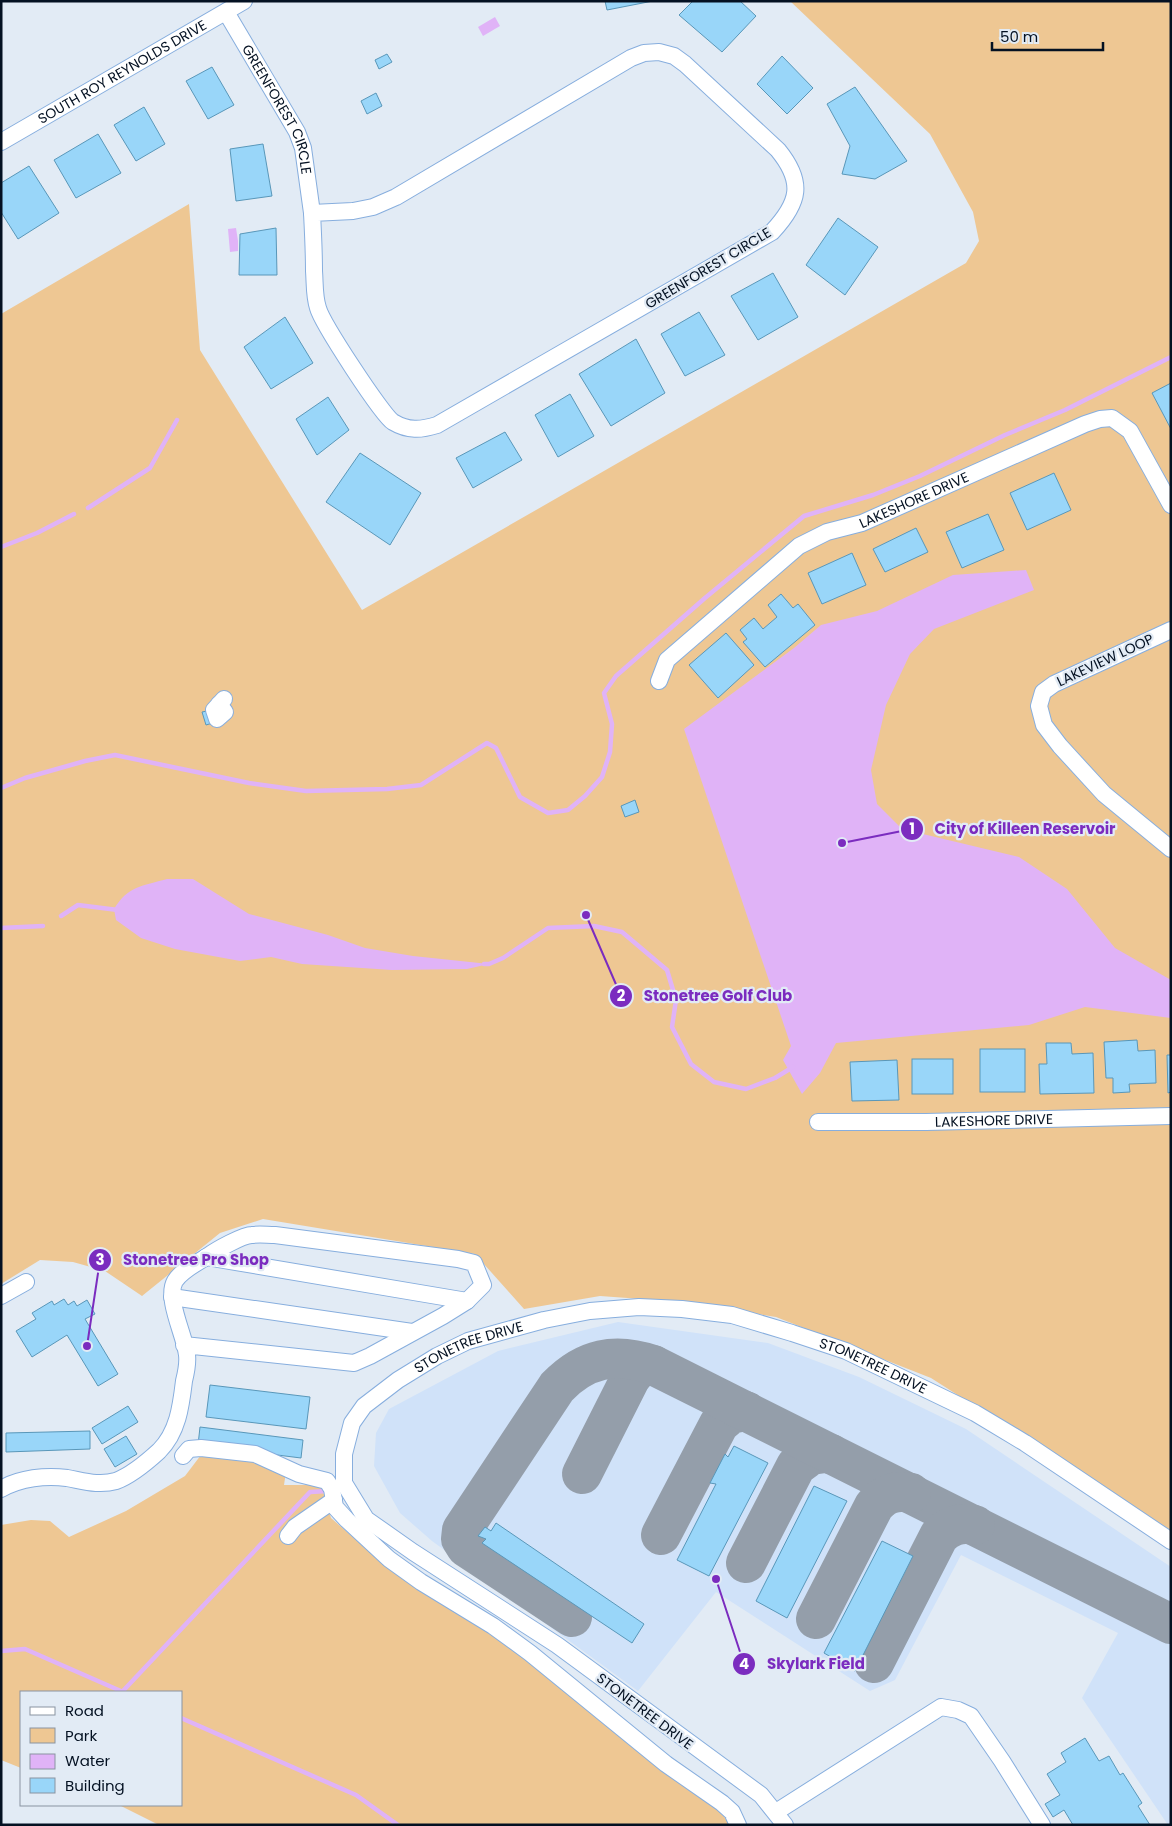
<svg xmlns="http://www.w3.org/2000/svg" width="1172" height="1826" font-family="Poppins,sans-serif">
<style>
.built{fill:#d0e2f9}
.green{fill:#eec793}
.water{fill:#e0b3f7}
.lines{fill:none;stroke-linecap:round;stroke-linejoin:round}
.stream{stroke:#e0b3f7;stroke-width:4.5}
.taxiway{stroke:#949eaa;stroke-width:40}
.building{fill:#99d6f9;stroke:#5997b9}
.minor-casing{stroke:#87aede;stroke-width:18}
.minor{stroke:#fff;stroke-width:16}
.labels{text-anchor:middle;stroke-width:4.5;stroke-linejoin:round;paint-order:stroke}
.street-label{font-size:14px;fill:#041122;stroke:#e2ebf5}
.leader{fill:none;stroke:#7b2cbf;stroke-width:2}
.callout-dot{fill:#7b2cbf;stroke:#e2ebf5;stroke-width:2}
.mark-label{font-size:15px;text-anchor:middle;font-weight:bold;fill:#fff}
.callout-label{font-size:15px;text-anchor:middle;font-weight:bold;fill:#7b2cbf;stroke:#e2ebf5;stroke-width:4.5;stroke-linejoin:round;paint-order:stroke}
</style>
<rect width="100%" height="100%" fill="#e2ebf5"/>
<path class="built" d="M618 1322 768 1343 859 1377 966 1429 1171 1567V1825H1168L1082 1698 1118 1633 961 1555 895 1680 870 1691 716 1592 638 1691 432 1541 400 1513 374 1466 376 1433 389 1409 498 1351Z"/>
<g class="green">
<path d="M790 1H1171V1532L1119 1498 931 1378 776 1317 683 1302 600 1296 524 1309 475 1254 263 1219 220 1233 142 1296 105 1271 73 1262 40 1260 1 1284V314L189 204 200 350 362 610 966 263 979 241 973 212 930 134Z"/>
<path d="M204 1451 253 1456 286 1472 284 1485H321L331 1518 370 1552 493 1629 721 1811 729 1825H159L119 1805H181V1692H21V1768L1 1760V1525L31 1520 50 1521 69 1537 126 1511 185 1476Z"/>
</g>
<g class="water">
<path d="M495 17 500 26 483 36 478 27Z"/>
<path d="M236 228 238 241V251L230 252 228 229Z"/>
<path d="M1026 570 1034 590 934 629 910 654 886 705 871 770 877 804 902 829 1019 857 1067 889 1115 948 1171 980V1018L1085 1007 1029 1025 836 1043 820 1073 802 1094 783 1060 791 1046 684 729 794 648 821 625 877 611 953 575Z"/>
<path d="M167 879H193L249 914 328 935 365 948 413 956 489 964 467 969 392 970 302 964 271 957 240 961 175 949 141 938 116 920 114 909C128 886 142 886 167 879Z"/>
</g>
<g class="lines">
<g class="stream">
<path d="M88 508 150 468 177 420"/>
<path d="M1 547 37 533 74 514"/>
<path d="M1 788 25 778 85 761 115 755 249 783 306 791 387 789 421 785 487 743 496 748 520 797 548 813 568 810 585 796 602 777 610 752 612 724 604 693 616 676 705 598 804 516 873 495 920 476 1005 435 1065 410 1171 357"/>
<path d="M61 916 78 905 118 910"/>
<path d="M1 928 43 926"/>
<path d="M484 964H489L503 958 548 928 594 926 622 932 667 970 676 1000 672 1027 691 1064 714 1082 746 1089 775 1078 793 1067"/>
<path d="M1 1651 25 1649 123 1692"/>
<path d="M122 1692 310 1492 328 1491"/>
<path d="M181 1718 356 1795 398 1825"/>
</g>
<g class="taxiway">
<path d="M582 1474 630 1379C636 1370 642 1365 653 1365"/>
<path d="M661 1535 719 1424 731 1414 746 1411"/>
<path d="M746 1563 796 1466 811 1455 825 1453 831 1454"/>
<path d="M572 1617 466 1547 461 1539 462 1530 557 1387C585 1358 615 1352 653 1365L1171 1624"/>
<path d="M816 1619 874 1506C884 1494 895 1490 911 1493"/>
<path d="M874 1663 939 1536C949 1526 960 1522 975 1525"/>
</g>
</g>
<g class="building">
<path d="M605 1H653L607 10Z"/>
<path d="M693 1H740L756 16 722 52 679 15Z"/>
<path d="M387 54 392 62 379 69 375 60Z"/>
<path d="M782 56 813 88 787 114 757 84Z"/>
<path d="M212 67 234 105 208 119 186 81Z"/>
<path d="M855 87 907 161 875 179 842 174 850 146 827 104Z"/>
<path d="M376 93 382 106 367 114 361 101Z"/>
<path d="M144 107 165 144 136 161 114 125Z"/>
<path d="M98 134 121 173 76 198 54 160Z"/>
<path d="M263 144 272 196 236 201 230 149Z"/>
<path d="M29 166 59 213 18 239 1 212V183Z"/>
<path d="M838 218 878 247 845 295 806 265Z"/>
<path d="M276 228 277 275H239L240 234Z"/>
<path d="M773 273 798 317 758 340 731 296Z"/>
<path d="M699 312 725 355 685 376 661 334Z"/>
<path d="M285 317 313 363 271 389 244 347Z"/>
<path d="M636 339 665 393 611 426 579 374Z"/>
<path d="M1171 383V429L1152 393Z"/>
<path d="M570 394 594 436 558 457 535 415Z"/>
<path d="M328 397 349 430 317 455 296 419Z"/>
<path d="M505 432 522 460 473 488 456 458Z"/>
<path d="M360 453 421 493 390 545 326 502Z"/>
<path d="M1054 473 1071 510 1027 530 1010 493Z"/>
<path d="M988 514 1004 550 962 568 946 532Z"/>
<path d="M916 528 928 552 885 572 873 549Z"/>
<path d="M852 553 866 585 822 604 808 573Z"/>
<path d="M781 594 793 608 798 604 815 625 765 667 743 642 747 639 740 630 754 618 763 629 777 617 768 605Z"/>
<path d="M726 633 754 665 718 698 689 665Z"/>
<path d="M212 710 216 722 206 725 202 712Z"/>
<path d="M635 800 639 812 625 817 621 806Z"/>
<path d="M1137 1040 1138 1051 1155 1050 1156 1083 1129 1084 1130 1092 1113 1093V1078H1106L1104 1042Z"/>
<path d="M1046 1043H1071L1072 1054 1093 1053 1094 1093 1040 1094 1039 1064H1047Z"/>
<rect x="980" y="1049" width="45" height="43"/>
<path d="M1167 1055H1171V1092L1168 1093Z"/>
<rect x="912" y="1059" width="41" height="35"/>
<path d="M897 1060 899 1100 852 1101 850 1062Z"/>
<path d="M64 1299 68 1305 74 1301 77 1306 87 1300 95 1314 85 1319 118 1374 98 1386 67 1335 32 1357 16 1331 36 1319 32 1313 52 1301 54 1305Z"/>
<path d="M210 1385 310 1397 306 1429 206 1417Z"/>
<path d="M128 1406 138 1422 102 1444 92 1428Z"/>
<path d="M200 1427 303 1440 301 1458 198 1445Z"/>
<path d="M90 1431V1449L6 1452V1433Z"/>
<path d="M126 1436 137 1454 115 1467 104 1449Z"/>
<path d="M734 1446 768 1463 709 1576 677 1560 716 1484 710 1483 725 1454 728 1457Z"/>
<path d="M814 1486 847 1501 787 1618 756 1601Z"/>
<path d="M496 1523 644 1624 632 1643 482 1543 486 1539 478 1536 485 1527 491 1531Z"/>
<path d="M882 1541 913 1556 855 1671 824 1653Z"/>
<path d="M1085 1738 1099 1761 1109 1756 1120 1775 1123 1773 1142 1803 1138 1806 1150 1825H1073L1064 1810 1053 1817 1045 1804 1060 1795 1047 1774 1066 1762 1061 1753Z"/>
</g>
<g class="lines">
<defs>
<g id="minor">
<path id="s1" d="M226 12 297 132 303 148 312 213"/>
<path d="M659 52 674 56 685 64 778 150C804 182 800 202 772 232L437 425C421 430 408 431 393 422 382 415 322 323 318 308 314 296 315 283 314 271 314 251 313 232 312 213L353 211 373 207 396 197 631 58 644 53Z"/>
<path id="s2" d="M1 142 244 1"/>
<path d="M1171 630 1054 684 1043 692 1039 706 1044 725 1060 746 1104 794 1171 849"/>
<path id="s3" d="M659 681 667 660 799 546 827 532 862 523 1085 424 1100 419 1112 418 1130 431 1171 505"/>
<path d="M219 704 225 712 217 719 214 710 224 699"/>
<path id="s4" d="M818 1122H926L1171 1116"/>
<path d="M206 1257 467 1301"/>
<path d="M1 1296 26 1282"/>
<path d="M172 1297 412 1332"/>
<path d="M183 1456 189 1449 201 1448 255 1454 299 1474 327 1481 332 1489 335 1507 347 1520 389 1559 421 1582 493 1626 530 1653 666 1764 722 1803 732 1812 738 1825"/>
<path d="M1 1489C20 1478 46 1475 67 1478 84 1481 99 1486 116 1481 132 1475 147 1462 159 1451 178 1432 181 1406 184 1381 186 1373 188 1363 187 1355 185 1336 165 1298 175 1281 182 1270 197 1263 208 1256 216 1250 243 1235 252 1235 260 1234 267 1235 275 1235L458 1259 474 1263 483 1285 467 1301 443 1316 370 1356 354 1363 184 1345"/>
<path d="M288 1536 295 1527 334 1500"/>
<path d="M776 1812 941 1707 958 1710 971 1716 1002 1761 1042 1825"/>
<path id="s5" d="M785 1825 761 1795 557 1645 413 1552 366 1519 344 1483V1454L352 1423 364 1406 398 1380 437 1356 468 1341 544 1320 590 1311 639 1307 682 1309 732 1315 792 1333 846 1351 975 1413 1025 1443 1171 1541"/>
</g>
</defs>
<use href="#minor" class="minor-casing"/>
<use href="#minor" class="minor"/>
</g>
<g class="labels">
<g class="street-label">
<text dy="5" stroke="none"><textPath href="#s2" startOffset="140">SOUTH ROY REYNOLDS DRIVE</textPath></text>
<text dy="5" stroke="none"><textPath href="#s1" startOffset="111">GREENFOREST CIRCLE</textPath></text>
<text transform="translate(708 268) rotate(-31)" y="5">GREENFOREST CIRCLE</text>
<text dy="5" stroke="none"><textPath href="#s3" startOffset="321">LAKESHORE DRIVE</textPath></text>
<text transform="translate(1105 660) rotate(-25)" y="5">LAKEVIEW LOOP</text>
<text dy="5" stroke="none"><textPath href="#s4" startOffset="176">LAKESHORE DRIVE</textPath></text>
<text dy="5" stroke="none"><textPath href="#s5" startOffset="766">STONETREE DRIVE</textPath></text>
<text dy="5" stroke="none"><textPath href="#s5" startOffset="1186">STONETREE DRIVE</textPath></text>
<text transform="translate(645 1711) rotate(37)" y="5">STONETREE DRIVE</text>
</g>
</g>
<path class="leader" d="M842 843L912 829M586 915L621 996M87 1346L100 1260M716 1579L744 1664"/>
<g class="callout-dot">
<circle cx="842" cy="843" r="5"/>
<circle cx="586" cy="915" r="5"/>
<circle cx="87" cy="1346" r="5"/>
<circle cx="716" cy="1579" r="5"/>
<circle cx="912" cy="829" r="12"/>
<circle cx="621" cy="996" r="12"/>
<circle cx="100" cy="1260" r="12"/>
<circle cx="744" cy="1664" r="12"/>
</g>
<g class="mark-label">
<text x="912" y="834">1</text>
<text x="621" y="1001">2</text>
<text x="100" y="1265">3</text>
<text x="744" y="1669">4</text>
</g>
<g class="callout-label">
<text x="1025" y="834">City of Killeen Reservoir</text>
<text x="718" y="1001">Stonetree Golf Club</text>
<text x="196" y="1265">Stonetree Pro Shop</text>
<text x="816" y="1669">Skylark Field</text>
</g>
<rect width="1172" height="1826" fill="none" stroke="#041122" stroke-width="5"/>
<rect x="20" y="1691" width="162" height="115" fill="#e2ebf5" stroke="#8994a1"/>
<rect x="30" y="1707" width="25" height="8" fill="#ffffff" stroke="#8994a1"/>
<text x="65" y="1716" font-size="15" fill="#041122">Road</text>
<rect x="30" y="1728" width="25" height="15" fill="#eec793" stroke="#8994a1"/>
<text x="65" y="1741" font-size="15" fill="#041122">Park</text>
<rect x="30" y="1754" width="25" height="15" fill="#e0b3f7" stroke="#8994a1"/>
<text x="65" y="1766" font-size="15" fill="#041122">Water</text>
<rect x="30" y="1778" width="25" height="15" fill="#99d6f9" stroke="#8994a1"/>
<text x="65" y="1791" font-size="15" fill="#041122">Building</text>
<path d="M992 42v8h111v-8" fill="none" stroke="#041122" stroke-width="2.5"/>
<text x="1000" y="42" font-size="15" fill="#041122" stroke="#e2ebf5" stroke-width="4" paint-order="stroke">50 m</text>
</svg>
